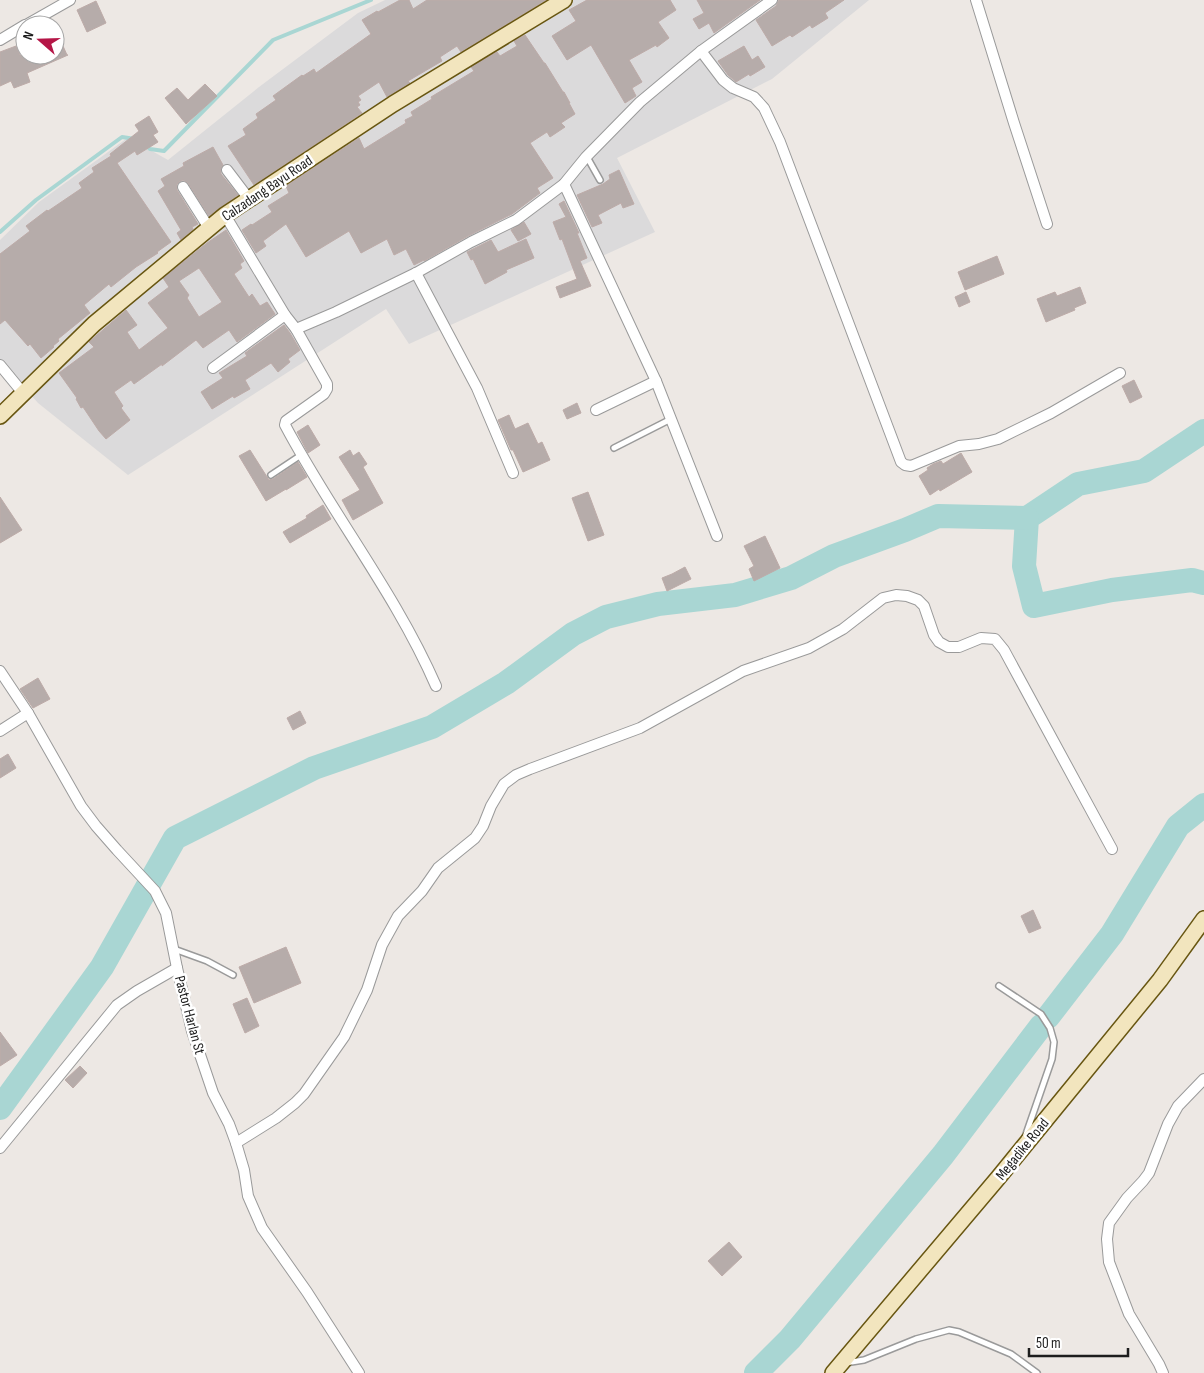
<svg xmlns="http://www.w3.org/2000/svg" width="1204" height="1373" font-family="'Sofia Sans Condensed',sans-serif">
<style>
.residential{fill:#dbdadb}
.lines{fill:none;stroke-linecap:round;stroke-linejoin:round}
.stream{stroke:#a9d6d3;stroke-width:4}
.river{stroke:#a9d6d3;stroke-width:24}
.building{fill:#b6acaa;stroke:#bdaba8;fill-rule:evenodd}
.lane-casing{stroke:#9a9a9a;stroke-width:8}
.street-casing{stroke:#9a9a9a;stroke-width:12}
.secondary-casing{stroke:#685611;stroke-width:18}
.lane{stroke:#fff;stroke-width:5}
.street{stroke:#fff;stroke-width:10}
.secondary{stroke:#f2e5be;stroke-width:15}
.labels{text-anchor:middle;stroke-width:5;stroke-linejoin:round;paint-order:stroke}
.street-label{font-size:15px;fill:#1d1d1d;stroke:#fff}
</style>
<rect width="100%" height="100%" fill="#ede8e4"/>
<path class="residential" d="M385 0H869L772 79 617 158 655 232 409 344 386 309 128 475 38 403 0 360V240L39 202 126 139 129 138 168 160 259 87 358 13Z"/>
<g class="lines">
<g class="stream">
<path d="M145 145 150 149 164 151 273 40 371 0"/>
<path d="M0 232 36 200 122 137 135 139"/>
</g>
<g class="river">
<path d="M1204 431 1144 471 1078 484 1027 518 1024 566 1034 606 1112 590 1192 580 1204 583"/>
<path d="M1048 1017 1112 934 1178 826 1204 805"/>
<path d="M0 1108 102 967 175 838 314 768 432 727 506 683 573 634 606 617 658 604 735 595 791 578 834 556 905 530 938 516 1027 518"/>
<path d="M756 1373 790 1339 943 1155 1041 1026"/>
</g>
</g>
<g class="building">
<path d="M400 0H409L413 9 427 0H546L461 52 457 46 440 57 442 61 408 81 410 83 387 97 379 82 358 96 361 100 358 102 360 105 357 107 362 113 254 185 228 146 246 135 243 129 258 118 256 114 276 100 273 96 302 75 303 76 314 69 316 73 371 34 362 20 377 11 378 12Z"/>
<path d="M587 0H670L676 10 658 22 669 38 657 47 656 45 629 60 642 82 632 88 636 96 625 103 591 45 567 60 552 36 576 21 569 10Z"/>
<path d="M697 0H760L714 33 709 23 699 29 693 19 704 13Z"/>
<path d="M779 0H844L825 13 828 18 812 28 810 25 792 37 790 35 772 46 756 20 776 6Z"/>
<path d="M96 1 106 23 87 32 77 10Z"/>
<path d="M55 28 67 55H68L27 73 30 82 14 88 11 81 0 86V52L16 46 20 55H55Z"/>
<path d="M525 35 544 63H545L563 92H564L570 103H569L575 114 561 123 565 127 550 137 547 132 530 143 553 178 537 188 540 193 512 214 468 236 424 261V260L414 265 406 249 394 255 387 239 361 253 349 231 306 257 286 224 263 241 266 246 256 253 242 230 251 224 252 225 272 212 268 206 289 193 286 186 359 138 364 149 406 123 405 120 413 116 411 112 432 99 431 97 474 71 471 67 497 52 500 56 517 46 514 41Z"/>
<path d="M744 46 752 60 758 56 765 67 750 76 749 74 736 82 728 75 718 61Z"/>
<path d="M205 84 217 96 186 124 165 98 177 88 188 100Z"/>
<path d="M149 116 158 132 153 135 158 142 137 155 135 151 117 163 171 242 157 252 158 253 136 267 111 287 109 284 84 305 90 313 58 339 59 341 53 346 54 347 41 358 30 344 28 346 5 320 0 324V254L30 231 26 226 47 210 48 211 82 188 79 183 94 172 92 168 111 156 110 154 139 131 135 125Z"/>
<path d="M213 147 223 165 221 168V174L238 195 209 216 188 183 183 180 179 182 177 184V190L198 224 192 227 193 229 181 240 177 233 181 230 158 191 165 186 161 179 184 166 183 163Z"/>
<path d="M619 170 634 204 623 208 621 203 598 215 602 223 592 227 577 195 603 184 610 179 609 175Z"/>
<path d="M564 201 579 233H577L587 258 580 261 591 286 560 298 556 287 577 279 562 239 560 240 553 222 566 217 559 204Z"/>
<path d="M524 222 531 234 518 241 511 230Z"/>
<path d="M226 230 244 261 240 264 242 268 234 274 249 297 252 294 260 306 267 302 275 314 237 342 229 330 203 348 196 340 162 366V364L134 384 131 380 114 392 123 406 121 408 130 420 106 439 99 431 83 407 81 408 76 399 77 398 59 373 94 347 89 342 126 310 137 325 127 332 139 350 168 328 148 303 169 287 163 278 207 243ZM199 268 222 302 199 317 187 298 189 295 179 281Z"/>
<path d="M526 239 534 258 506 270 507 272 485 284 473 259 471 260 467 252 491 240 498 252Z"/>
<path d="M997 256 1004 274 965 290 958 272Z"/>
<path d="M1080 287 1086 303 1074 308 1075 310 1046 322 1037 299 1055 292 1057 296Z"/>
<path d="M966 292 970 302 959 307 955 297Z"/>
<path d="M284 325 290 333 300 350 288 359 290 362 278 372 271 363 245 380 250 389 234 398 233 396 212 409 201 392 223 378 219 373 247 356 245 353Z"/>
<path d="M1134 380 1142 397 1130 403 1122 386Z"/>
<path d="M577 403 581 413 567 419 563 410Z"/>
<path d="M509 415 515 429 528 423 538 444 542 442 550 460 523 472 513 450H511L498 420Z"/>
<path d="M308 425 320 445 308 453 297 432Z"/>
<path d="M250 450 269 480 273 479 298 462 307 477 286 490V489L266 501 239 456Z"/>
<path d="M350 450 353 456 359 452 367 464 363 467 383 503 353 520 342 500 360 490 339 457Z"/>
<path d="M961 453 972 472 940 491 939 489 930 495 919 476 928 470 927 468 933 464 941 461 943 464Z"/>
<path d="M588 492 604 535 588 541 572 498Z"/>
<path d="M0 497 22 530 0 543Z"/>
<path d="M323 505 331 519 290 543 283 532 307 518 306 516Z"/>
<path d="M765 536 780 568 754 581 749 569 754 566 744 546Z"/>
<path d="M685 567 691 579 667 591 662 578 672 574Z"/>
<path d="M38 678 50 699 33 708 20 689Z"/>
<path d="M300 711 306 723 293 730 287 718Z"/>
<path d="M8 754 16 768 0 778V759Z"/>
<path d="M1033 910 1041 928 1029 933 1021 916Z"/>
<path d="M286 947 301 983 254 1003 239 967Z"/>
<path d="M247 998 259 1026 245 1033 233 1004Z"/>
<path d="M0 1032 17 1055 0 1066Z"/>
<path d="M80 1066 87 1073 73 1088 65 1080Z"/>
<path d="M729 1242 742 1257 722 1276 708 1261Z"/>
</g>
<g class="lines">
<defs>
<g id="lane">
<path d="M587 157 600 180"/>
<path d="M614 448 671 419"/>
<path d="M271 475 301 455"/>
<path d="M174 949 207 961 233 975"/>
<path d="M999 986 1041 1014 1050 1028 1054 1042 1052 1059 1025 1137"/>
<path d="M845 1363 864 1360 916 1339 949 1330 959 1332 1011 1354 1037 1373"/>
</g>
<g id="street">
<path d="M976 0 1014 123 1047 224"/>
<path d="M26 25 70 0"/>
<path d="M0 40 25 25"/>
<path d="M701 51 723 80 733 88 754 97 764 108 780 142 901 462 905 465 911 466 959 446 979 444 998 439 1051 413 1120 373"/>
<path d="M227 170 249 199"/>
<path d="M564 184 656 381 717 536"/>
<path d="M183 187 209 228"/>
<path d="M225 215 285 315 296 329 327 384V389L324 394 286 421 285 425C332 514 396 594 436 686"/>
<path d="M416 273 477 388 513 473"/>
<path d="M296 329 336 312 416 273 471 242 516 220 564 184 586 157 640 102 701 51 772 0"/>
<path d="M0 365 23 393"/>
<path d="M213 368 285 315"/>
<path d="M596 410 656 381"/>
<path d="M0 671 28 713 81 806 96 826 117 850 155 891 166 913 177 968 192 1031 213 1093 229 1124 236 1143 244 1170 248 1196 262 1228 307 1292 359 1373"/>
<path d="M0 731 28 713"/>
<path d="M236 1143 276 1118 295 1103 304 1094 344 1037 367 990 382 945 398 916 422 891 438 868 475 838 483 826 491 806 504 784 516 775 530 769 640 728 743 671 809 648 843 629 883 598 896 595 907 596 918 600 924 606 934 635 939 642 948 647H959L981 638 995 639 1004 650 1112 849"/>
<path d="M0 1148 117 1005 137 991 177 968"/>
<path d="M1163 1373 1159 1364 1129 1314 1109 1262 1107 1239 1109 1223 1127 1198 1143 1181 1149 1173 1168 1124 1178 1106 1204 1079"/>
</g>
<g id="secondary">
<path d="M0 416 94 324 225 215 393 104 564 0"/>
<path d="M833 1373 998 1178 1160 980 1204 919"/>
</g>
</defs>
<use href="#lane" class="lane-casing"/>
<use href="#street" class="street-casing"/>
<use href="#secondary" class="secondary-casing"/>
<use href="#lane" class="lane"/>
<use href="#street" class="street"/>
<use href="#secondary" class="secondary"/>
</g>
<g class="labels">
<g class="street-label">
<text transform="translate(267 188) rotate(-34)" y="5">Calzadang Bayu Road</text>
<text transform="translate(190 1015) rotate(75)" y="5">Pastor Harlan St</text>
<text transform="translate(1022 1149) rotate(-51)" y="5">Megadike Road</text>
</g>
</g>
<g transform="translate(40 40) rotate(290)"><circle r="24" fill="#ffffff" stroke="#a5a5a5"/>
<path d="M0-4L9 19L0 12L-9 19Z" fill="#b51647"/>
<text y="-8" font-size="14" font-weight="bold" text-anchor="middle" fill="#1d1d1d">N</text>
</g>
<path d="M1029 1348v8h99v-8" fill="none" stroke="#1d1d1d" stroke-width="2.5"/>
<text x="1036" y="1348" font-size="15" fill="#1d1d1d" stroke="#ffffff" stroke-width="4" paint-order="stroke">50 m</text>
</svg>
